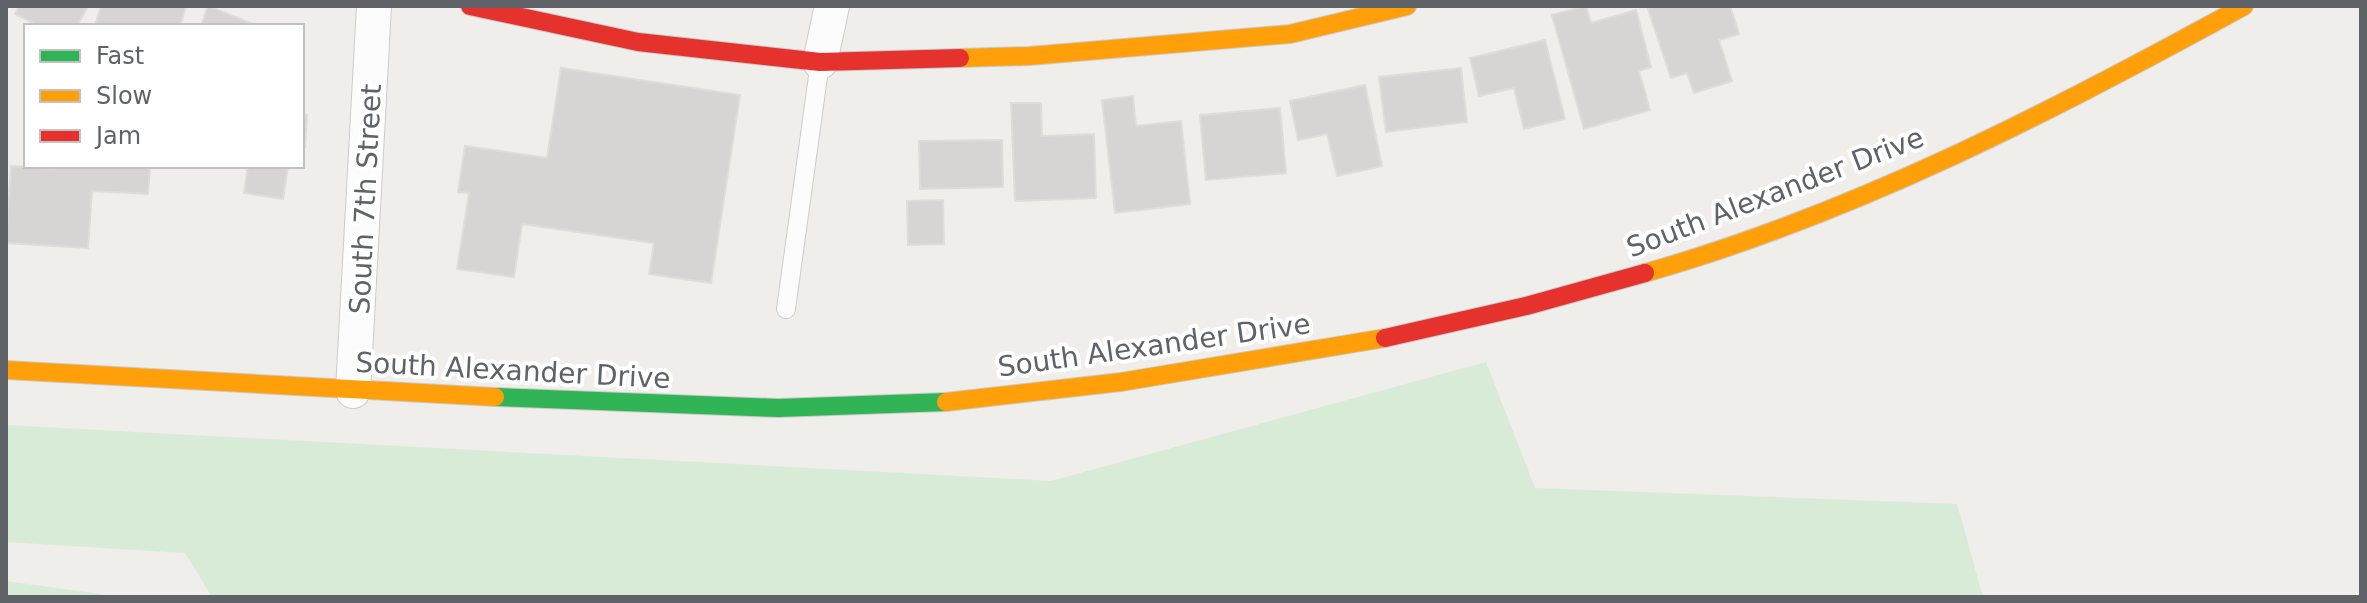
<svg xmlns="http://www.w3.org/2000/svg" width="2367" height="603" font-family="'DejaVu Sans',sans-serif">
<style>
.green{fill:#d8ebd6}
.building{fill:#d6d5d3;stroke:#deddd9;stroke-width:2}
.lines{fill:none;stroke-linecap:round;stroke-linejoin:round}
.lane-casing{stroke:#cbcccc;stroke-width:20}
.street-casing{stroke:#cbcccc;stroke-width:36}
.fast-casing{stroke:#cacacb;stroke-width:20}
.slow-casing{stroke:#cacacb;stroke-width:20}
.jam-casing{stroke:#cacacb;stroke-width:20}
.lane{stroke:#fdfcfc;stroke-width:18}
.street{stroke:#fdfcfc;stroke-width:34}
.fast{stroke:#30b455;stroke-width:18}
.slow{stroke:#ff9f0a;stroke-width:18}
.jam{stroke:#e5322d;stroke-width:18}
.labels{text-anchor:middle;stroke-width:8;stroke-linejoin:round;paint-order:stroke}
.street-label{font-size:28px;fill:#5f6368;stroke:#fff}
</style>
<rect width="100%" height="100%" fill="#efeeea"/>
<g class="green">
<path d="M1486 362 1535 488 1957 504 1983 597H212L185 553 6 542V425L1051 481Z"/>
<path d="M6 581 122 597H6Z"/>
</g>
<g class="building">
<path d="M19 6H88L77 26H39L15 14Z"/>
<path d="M101 6H186L180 26H95Z"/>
<path d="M208 6 258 26H201Z"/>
<path d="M1586 6 1591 23 1636 10 1651 67 1639 71 1650 110 1584 129 1552 15Z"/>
<path d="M1647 6H1730L1739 34 1719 40 1732 81 1694 93 1687 73 1671 78Z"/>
<path d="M1545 40 1565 119 1524 129 1514 88 1479 96 1470 58Z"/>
<path d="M561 68 740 95 711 283 649 274 654 243 522 224 514 277 457 269 469 193 458 192 465 146 547 158Z"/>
<path d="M1461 68 1467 122 1386 132 1379 77Z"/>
<path d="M1365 85 1382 166 1337 176 1327 134 1298 140 1290 101Z"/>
<path d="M1133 96 1136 126 1181 121 1190 204 1115 213 1102 100Z"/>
<path d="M1011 103H1041L1042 136 1094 134 1096 198 1015 201Z"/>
<path d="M1280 108 1286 173 1206 180 1200 115Z"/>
<path d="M302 115H307L305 147H302Z"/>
<path d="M1002 140 1003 187 920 189 919 141Z"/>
<path d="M11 166 55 169V166H150L148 194 92 191 88 248 6 243Z"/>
<path d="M248 166H288L283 199 244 193Z"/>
<path d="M943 200 944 244 908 245 907 201Z"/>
</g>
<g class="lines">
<defs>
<path id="lane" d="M786 309 820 62"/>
<g id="street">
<path d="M820 62 832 6"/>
<path d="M353 391 374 6"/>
</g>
<path id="fast" d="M495 397 778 408 946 402"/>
<g id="slow">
<path d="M960 58 1029 56 1290 34 1407 6"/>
<path d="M1645 273C1856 213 2053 111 2244 6"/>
<path d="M6 370 495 397"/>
<path d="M946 402 1121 382 1385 338"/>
</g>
<g id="jam">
<path d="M470 6 638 42 820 62 960 58"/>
<path d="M1385 338 1526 306 1645 273"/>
</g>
</defs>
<use href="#lane" class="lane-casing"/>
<use href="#street" class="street-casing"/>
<use href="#fast" class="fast-casing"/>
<use href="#slow" class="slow-casing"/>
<use href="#jam" class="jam-casing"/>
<use href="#lane" class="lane"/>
<use href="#street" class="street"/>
<use href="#fast" class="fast"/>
<use href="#slow" class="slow"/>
<use href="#jam" class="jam"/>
</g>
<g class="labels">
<g class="street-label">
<text transform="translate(1775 192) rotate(-21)" y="10">South Alexander Drive</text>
<text transform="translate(365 199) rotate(-87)" y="10">South 7th Street</text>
<text transform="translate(1154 345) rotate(-8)" y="10">South Alexander Drive</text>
<text transform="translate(513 370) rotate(3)" y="10">South Alexander Drive</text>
</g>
</g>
<rect width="2367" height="603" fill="none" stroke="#5f6368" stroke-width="16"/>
<rect x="24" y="24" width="280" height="144" fill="#ffffff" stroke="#bfc1c3" stroke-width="2"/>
<rect x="40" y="50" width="40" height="12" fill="#30b455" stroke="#bfc1c3" stroke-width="2"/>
<text x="96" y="64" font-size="24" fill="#5f6368">Fast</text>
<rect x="40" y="90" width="40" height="12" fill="#ff9f0a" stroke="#bfc1c3" stroke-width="2"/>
<text x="96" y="104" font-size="24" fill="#5f6368">Slow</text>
<rect x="40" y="130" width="40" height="12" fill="#e5322d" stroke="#bfc1c3" stroke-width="2"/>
<text x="96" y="144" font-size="24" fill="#5f6368">Jam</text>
</svg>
